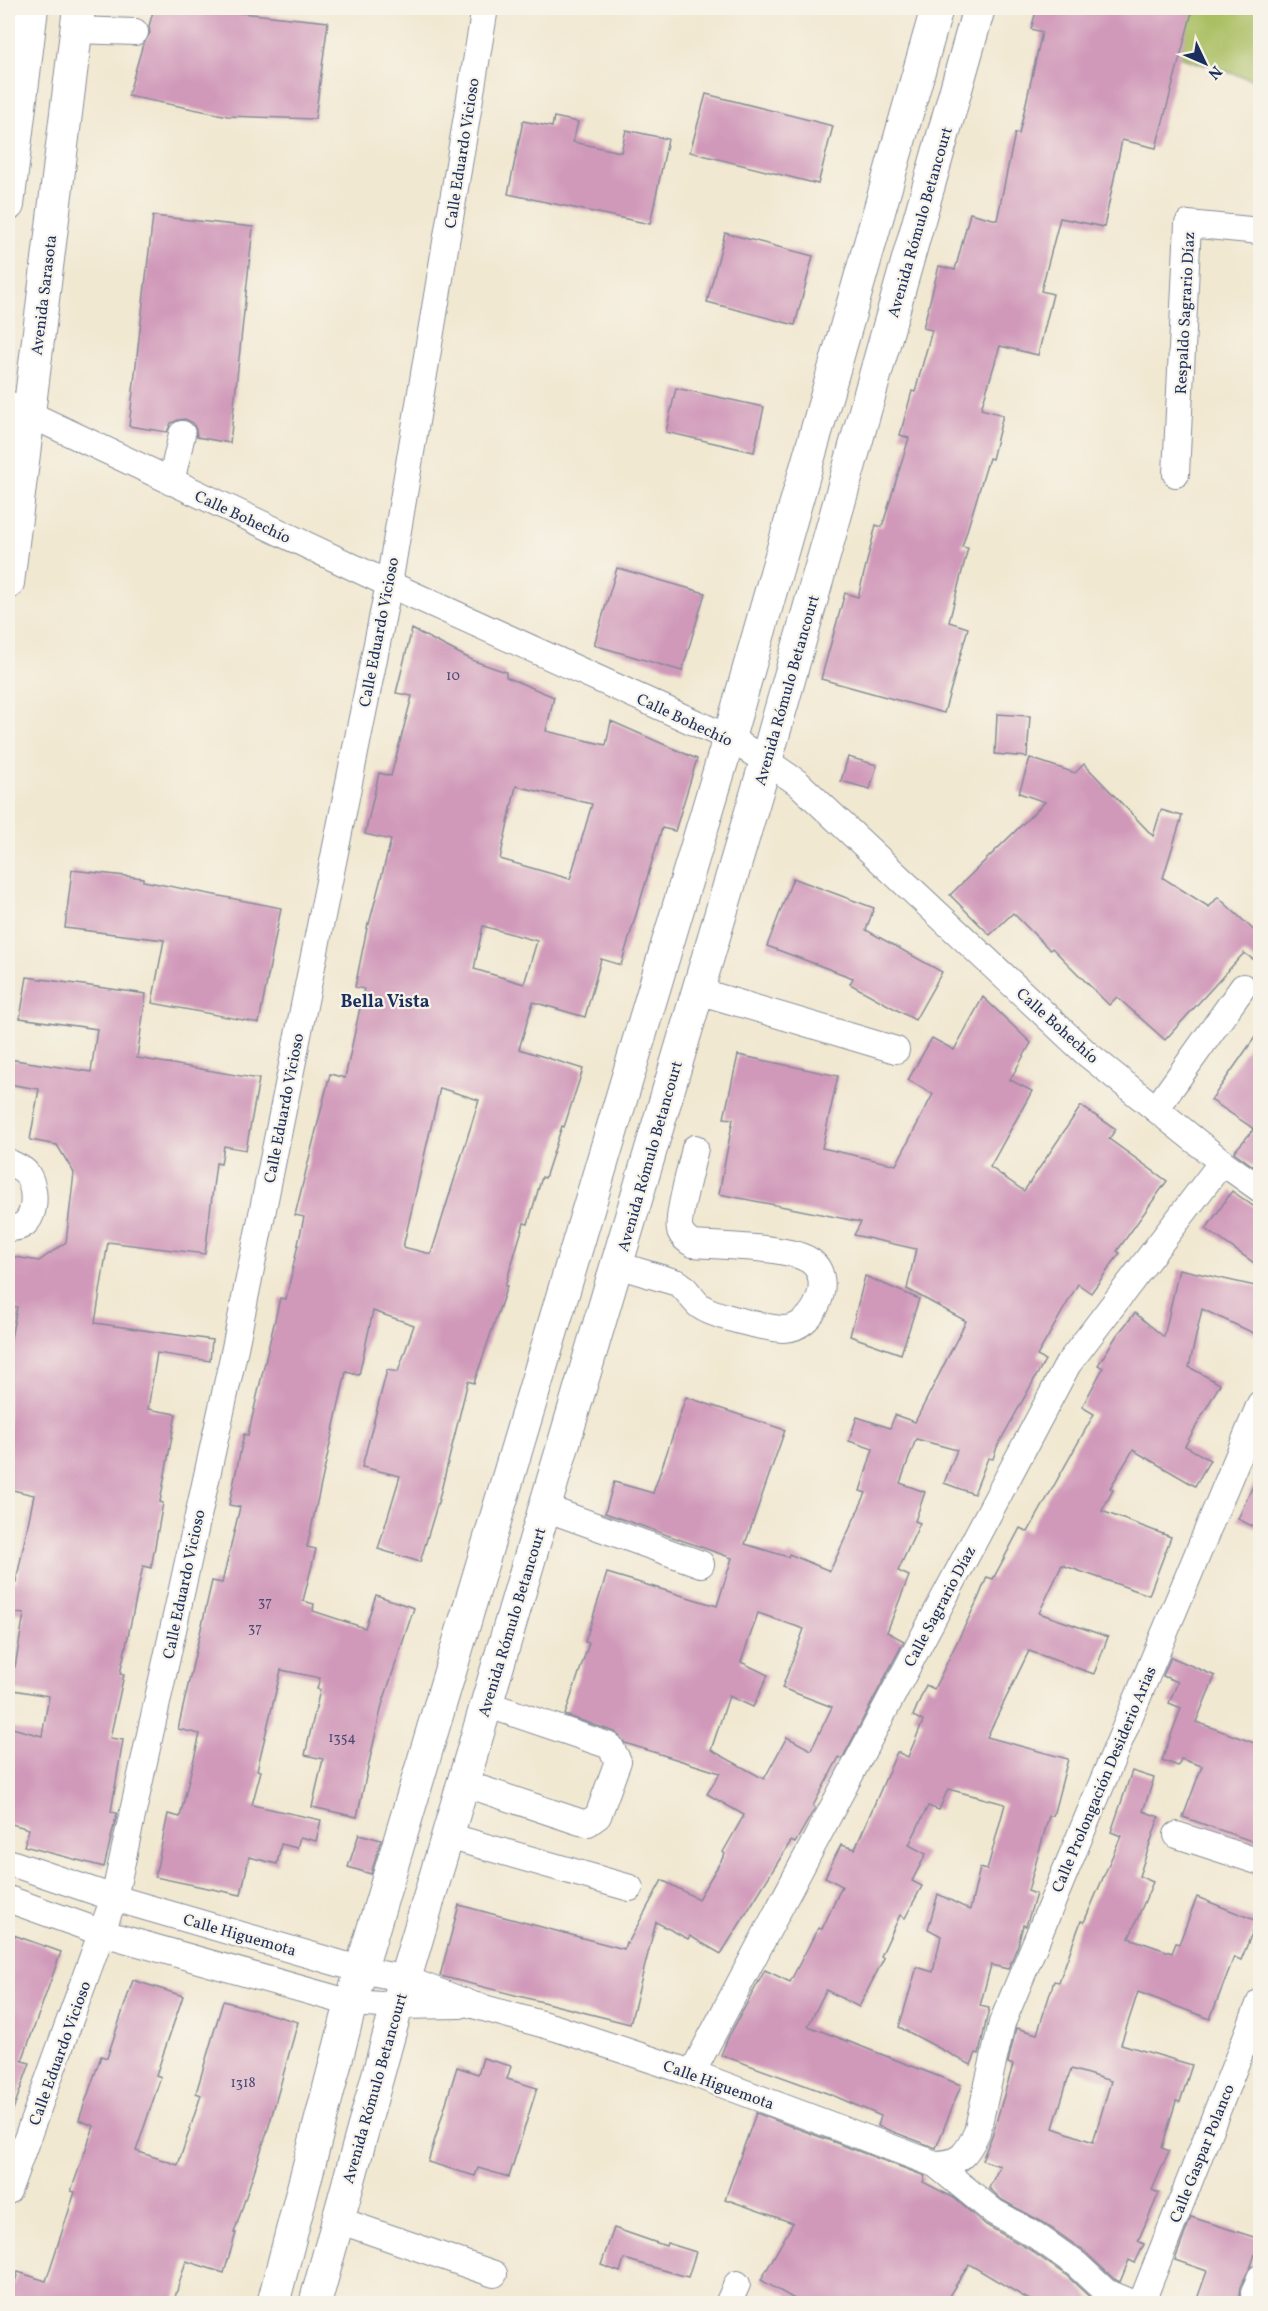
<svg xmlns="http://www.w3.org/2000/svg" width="1268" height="2311" font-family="Vollkorn,serif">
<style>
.green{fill:#aabf64;stroke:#627761;stroke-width:1.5}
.building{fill:#d098b9;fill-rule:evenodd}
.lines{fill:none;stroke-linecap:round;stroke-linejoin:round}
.minor-casing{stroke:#868c98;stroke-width:28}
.major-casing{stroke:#868c98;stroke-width:34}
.minor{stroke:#fff;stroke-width:26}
.major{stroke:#fff;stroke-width:32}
.labels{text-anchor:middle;stroke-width:4.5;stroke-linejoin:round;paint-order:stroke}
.number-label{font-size:14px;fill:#484975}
.street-label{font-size:16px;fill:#1b2f5e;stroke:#f7f3e8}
.neighbourhood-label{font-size:18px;font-weight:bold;fill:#1b2f5e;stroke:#f7f3e8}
</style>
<rect width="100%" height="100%" fill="#f7f3e8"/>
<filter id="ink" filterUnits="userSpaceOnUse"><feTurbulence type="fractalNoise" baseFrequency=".0167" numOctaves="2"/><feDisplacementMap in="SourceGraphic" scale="12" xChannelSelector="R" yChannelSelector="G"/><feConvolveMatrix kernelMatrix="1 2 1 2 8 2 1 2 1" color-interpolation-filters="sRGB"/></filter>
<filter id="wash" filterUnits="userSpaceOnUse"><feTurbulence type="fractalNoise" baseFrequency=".008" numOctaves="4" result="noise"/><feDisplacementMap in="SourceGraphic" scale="24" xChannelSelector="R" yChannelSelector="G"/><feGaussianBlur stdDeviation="1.35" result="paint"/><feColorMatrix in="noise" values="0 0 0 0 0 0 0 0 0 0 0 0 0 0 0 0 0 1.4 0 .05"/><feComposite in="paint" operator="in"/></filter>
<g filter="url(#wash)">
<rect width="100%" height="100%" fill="#f1e8d1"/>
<path class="green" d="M1188 8H1260V82L1173 55Z"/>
<g id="blocks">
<g class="building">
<path d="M154 8H195L328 22 315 119 228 116 128 96 143 44 150 33 149 26Z"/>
<path d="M1037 8H1193L1156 148 1122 140 1104 227 1060 218 1041 291 1053 294 1038 355 1000 346 981 409 1003 415 992 459 989 458 962 547 968 548 949 622 968 628 944 713 821 679 845 593 858 597 876 525 882 527 909 438 900 435 912 391 915 392 932 330 923 328 939 266 955 270 970 213 997 220 1015 133 1019 134 1042 32 1031 29Z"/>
<path d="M706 94 833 126 818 184 690 152Z"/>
<path d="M554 117 578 122 573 142 621 152 626 130 668 139 650 224 508 194 523 121 552 127Z"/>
<path d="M153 216 253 227 230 443 197 437 196 430 193 423 185 419 178 420 171 423 167 432 129 426Z"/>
<path d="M725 233 813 256 795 325 707 302Z"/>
<path d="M676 388 764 407 754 452 666 432Z"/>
<path d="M617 568 705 593 682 671 594 645Z"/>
<path d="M412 629 474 661 506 672V677L554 697 546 731 606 745 611 721 697 759 675 831 662 828 621 965 601 959 585 1017 533 1002 519 1049 583 1069 564 1127 562 1126 545 1178 542 1177 528 1224 524 1223 505 1286H507L474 1383 468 1381 439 1499 420 1562 378 1549 400 1476 362 1467 387 1370 398 1372 414 1325 373 1311 359 1375 346 1372 307 1547 316 1549 303 1601 314 1604 313 1611 365 1628 376 1595 414 1608 382 1705 357 1817 312 1807 323 1759 305 1755 320 1690 317 1689 320 1678 281 1670 257 1770 261 1771 252 1805 321 1820 316 1841 300 1837 297 1848 281 1844 277 1864 249 1857 241 1895 155 1877 168 1814 180 1817 200 1734 178 1729 212 1581 222 1583 240 1507 229 1505 244 1434 248 1435 280 1298 286 1299 304 1217 295 1215 330 1074 345 1078 364 989 355 987 368 923 369 924 391 840 365 834 379 773 391 776 412 696 396 693ZM516 786 592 804 570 879 500 859ZM483 926 537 941 524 984 474 969ZM440 1088 479 1100 431 1254 403 1247Z"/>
<path d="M997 714 1030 716 1027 757 995 754Z"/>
<path d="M848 757 877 765 870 789 841 781Z"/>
<path d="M1030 758 1075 773 1084 764 1153 836 1161 810 1182 816 1163 878 1209 907 1218 897 1260 936V964L1244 953 1165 1040 1117 997 1109 1005 1052 948 1050 950 1013 913 990 935 950 895 1045 802 1019 793Z"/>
<path d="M72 870 143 878V881L281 908 259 1023 152 1003 164 940 65 928Z"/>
<path d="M793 878 874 908 866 930 942 972 915 1020 850 984 853 978 767 946Z"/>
<path d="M27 977 146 994 137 1058 259 1079 246 1150 224 1146 221 1164 216 1163 205 1254 108 1242 95 1323 212 1340 210 1361 157 1353 148 1409 176 1414 160 1502 163 1503 151 1568 143 1566 120 1674 124 1675 110 1738 123 1740 111 1812 117 1813 104 1867 24 1846 29 1829 8 1823V1727L42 1736 49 1696 8 1689V1666L15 1667 24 1614 8 1612V1581L16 1582 34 1495 8 1489V1354L17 1307 8 1305V1256L39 1261 66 1242 74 1173 57 1145 30 1140 39 1089 8 1084V1059L91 1072 97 1029 20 1018Z"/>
<path d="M983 997 1031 1043 1010 1080 1032 1091 990 1167 1024 1191 1081 1106 1116 1129 1109 1139 1167 1181 1117 1251 1120 1253 1091 1293 1078 1284 1037 1356 1045 1360 997 1447 993 1459 988 1458 974 1494 944 1483 957 1450 916 1439 900 1483 925 1492 915 1521 920 1523 898 1571 909 1576 887 1632 904 1641 842 1759 839 1757 813 1806 815 1808 795 1843 791 1841 721 1954 690 1936 688 1939 656 1922 630 2024 440 1976 459 1905 624 1949 626 1942 628 1943 662 1880 698 1899 725 1854 723 1852 744 1815 707 1794 720 1773 625 1743 615 1732 565 1715 589 1643 585 1642 607 1573 717 1606 732 1558 605 1513 614 1482 653 1493 686 1397 785 1430 745 1544 788 1557 789 1554 830 1571 866 1493 860 1491 873 1449 849 1441 857 1417 890 1428 895 1415 915 1422 966 1321 907 1289 916 1249 854 1235 861 1222 719 1194 733 1119 724 1118 738 1055 838 1076 822 1148 896 1165 933 1094 908 1080 932 1038 954 1050ZM758 1613 804 1629 782 1688 832 1707 811 1750 787 1737 764 1779 711 1750 729 1696 753 1707 768 1675 741 1662Z"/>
<path d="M1260 1030V1158L1253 1166 1234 1152 1254 1129 1211 1100Z"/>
<path d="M1232 1191 1260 1211V1267L1206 1229Z"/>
<path d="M1179 1269 1260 1287V1336L1202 1309 1189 1367 1220 1384 1185 1446 1210 1460 1195 1486 1133 1450 1110 1488 1113 1490 1102 1511 1171 1537 1149 1595 1062 1565 1039 1613 1108 1637 1094 1674 1029 1651 987 1737 1068 1759 1053 1816H1049L1028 1891 1036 1894 1026 1926 1023 1925 1018 1945 1008 1969 991 1965 980 2006 989 2008 979 2054 976 2053 971 2065 899 2027 917 1967 933 1972 941 1936 928 1929 938 1894 970 1910 980 1868 987 1870 1005 1804 948 1789 939 1810 928 1806 909 1845 926 1854 912 1881 922 1886 905 1918 900 1915 881 1956 884 1958 859 2007 826 1990 808 2026 961 2085 936 2148 878 2126 881 2116 832 2095 721 2055 728 2038 765 1970 790 1982 818 1928 822 1929 842 1886 825 1877 841 1845 855 1849 897 1752 908 1757 923 1721 913 1716 926 1685 934 1689 978 1599 987 1577 993 1579 1020 1528 1028 1532 1094 1414 1082 1407 1103 1368 1098 1365 1117 1335 1135 1313 1164 1337Z"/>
<path d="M865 1276 919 1299 901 1354 850 1336Z"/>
<path d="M1260 1470V1530L1238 1519Z"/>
<path d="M1171 1657 1215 1676 1196 1722 1260 1745V1844L1183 1817 1202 1766 1181 1759 1178 1766 1162 1760 1181 1708 1169 1703 1178 1682 1163 1676Z"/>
<path d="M1132 1771 1154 1778 1143 1811 1159 1817 1139 1876 1153 1882 1129 1938 1172 1953 1176 1943 1179 1944 1197 1897 1257 1921 1241 1960 1234 1957 1210 2019 1138 1992 1121 2044 1192 2065 1180 2102 1176 2101 1162 2148 1169 2151 1152 2190 1159 2193 1138 2241 1144 2244 1135 2263 1129 2260 1120 2282 1114 2279 1085 2252 1044 2223 1002 2200 989 2188 1000 2166 982 2160 992 2136 1013 2065 1008 2063 1016 2028 1037 2034 1054 1981 1059 1982 1081 1921 1084 1922 1121 1836 1111 1832ZM1071 2069 1111 2081 1093 2142 1053 2128Z"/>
<path d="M359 1834 381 1840 371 1874 348 1867Z"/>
<path d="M8 1933 61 1952 22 2061 30 2063 10 2118 8 2117Z"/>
<path d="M133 1980 183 1996 156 2075 161 2077 136 2151 178 2165 201 2095 196 2093 223 2001 298 2022 268 2129 234 2233H236L224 2273 186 2261 173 2304H8L18 2272 46 2281 75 2192 71 2191 94 2126 79 2120 101 2056 107 2058Z"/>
<path d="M483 2058 511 2066 507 2079 537 2088 509 2177 478 2168 475 2176 428 2162 457 2067 478 2074Z"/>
<path d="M756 2113 925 2176 923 2182 954 2198 986 2225 1027 2248 1067 2276 1097 2304H1036L969 2264 944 2304H803L761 2280 793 2223 725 2199Z"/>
<path d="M1191 2217 1260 2239 1251 2266 1240 2287 1238 2304H1210L1197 2299 1207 2271 1175 2260Z"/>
<path d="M614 2228 666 2246 667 2243 696 2252 688 2277 624 2259 620 2272 601 2265Z"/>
</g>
</g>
</g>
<g filter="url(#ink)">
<use href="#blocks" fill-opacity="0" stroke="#868c98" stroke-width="1.5"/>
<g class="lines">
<defs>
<g id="minor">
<path d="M76 30 135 32"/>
<path d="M8 404 389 584 729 738 766 761 798 783 1086 1053 1222 1162 1260 1189"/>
<path d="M1176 474 1188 224 1260 231"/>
<path d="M171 482 182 434"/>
<path d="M698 991 896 1050"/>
<path d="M1156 1109 1243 987"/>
<path d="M8 1162C14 1165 24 1169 27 1174 39 1192 36 1233 8 1227"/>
<path d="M617 1265 678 1283C688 1289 691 1299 700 1306 713 1316 766 1328 783 1329 815 1330 838 1275 807 1259 785 1247 721 1246 693 1244 687 1241 683 1238 680 1231 676 1220 692 1163 695 1148"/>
<path d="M545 1508 701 1564"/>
<path d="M463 1783 580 1822 588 1823 598 1816 618 1761 610 1746 486 1704"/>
<path d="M1177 1835 1260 1862"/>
<path d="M448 1836 630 1888"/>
<path d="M8 1862 114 1898 362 1970 405 1979 473 2005 556 2028 692 2073 935 2164C960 2164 967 2154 977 2132L1002 2023 1260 1404"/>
<path d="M8 1899 103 1933 351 2003 397 2006 460 2005"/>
<path d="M692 2073 1068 1364 1222 1162"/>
<path d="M935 2164 994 2212 1035 2235 1076 2264 1106 2292 1135 2304"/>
<path d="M8 2191 114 1898 235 1348 389 584 485 8"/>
<path d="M338 2220 494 2274"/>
<path d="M1260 2278 1254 2293 1255 2299 1260 2302"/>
<path d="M728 2304 737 2284"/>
<path d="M1141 2304 1260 2002"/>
</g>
<g id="major">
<path d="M8 205 32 8"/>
<path d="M8 583 79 8"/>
<path d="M273 2304 351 2003 729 738 937 8"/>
<path d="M315 2304 397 2006 766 761 979 8"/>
</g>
</defs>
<use href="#minor" class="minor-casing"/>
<use href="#major" class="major-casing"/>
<use href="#minor" class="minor"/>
<use href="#major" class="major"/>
</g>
</g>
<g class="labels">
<g class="number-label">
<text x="453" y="680">10</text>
<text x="265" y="1606">37</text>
<text x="255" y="1632">37</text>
<text x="342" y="1742">1354</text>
<text x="243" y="2087">1318</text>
</g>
<g class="street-label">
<text transform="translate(461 153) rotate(-81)" y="6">Calle Eduardo Vicioso</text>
<text transform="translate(919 222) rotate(-74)" y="6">Avenida Rómulo Betancourt</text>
<text transform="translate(43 295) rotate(-83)" y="6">Avenida Sarasota</text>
<text transform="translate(1184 313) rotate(-87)" y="6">Respaldo Sagrario Díaz</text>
<text transform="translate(243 516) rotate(25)" y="6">Calle Bohechío</text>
<text transform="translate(378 632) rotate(-79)" y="6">Calle Eduardo Vicioso</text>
<text transform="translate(786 690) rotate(-74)" y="6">Avenida Rómulo Betancourt</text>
<text transform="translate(685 719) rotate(25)" y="6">Calle Bohechío</text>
<text transform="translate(1058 1025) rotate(42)" y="6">Calle Bohechío</text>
<text transform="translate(283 1108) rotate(-79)" y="6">Calle Eduardo Vicioso</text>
<text transform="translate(649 1156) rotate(-74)" y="6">Avenida Rómulo Betancourt</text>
<text transform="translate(183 1584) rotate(-78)" y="6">Calle Eduardo Vicioso</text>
<text transform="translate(939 1606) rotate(-62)" y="6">Calle Sagrario Díaz</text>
<text transform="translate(511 1622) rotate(-73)" y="6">Avenida Rómulo Betancourt</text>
<text transform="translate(1103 1779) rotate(-67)" y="6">Calle Prolongación Desiderio Arias</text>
<text transform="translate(240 1934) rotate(16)" y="6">Calle Higuemota</text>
<text transform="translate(59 2053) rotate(-70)" y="6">Calle Eduardo Vicioso</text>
<text transform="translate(719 2084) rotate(20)" y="6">Calle Higuemota</text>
<text transform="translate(374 2088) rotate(-74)" y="6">Avenida Rómulo Betancourt</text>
<text transform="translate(1201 2153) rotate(-68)" y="6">Calle Gaspar Polanco</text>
</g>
<g class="neighbourhood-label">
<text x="385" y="1007">Bella Vista</text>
</g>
</g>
<rect width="1268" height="2311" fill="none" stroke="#f7f3e8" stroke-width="30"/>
<g transform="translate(1205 63) rotate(134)" stroke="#f7f3e8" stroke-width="4.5" paint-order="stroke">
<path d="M0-4.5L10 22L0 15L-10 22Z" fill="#1b2f5e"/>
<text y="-9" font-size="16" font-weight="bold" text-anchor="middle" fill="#1b2f5e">N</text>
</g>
</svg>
